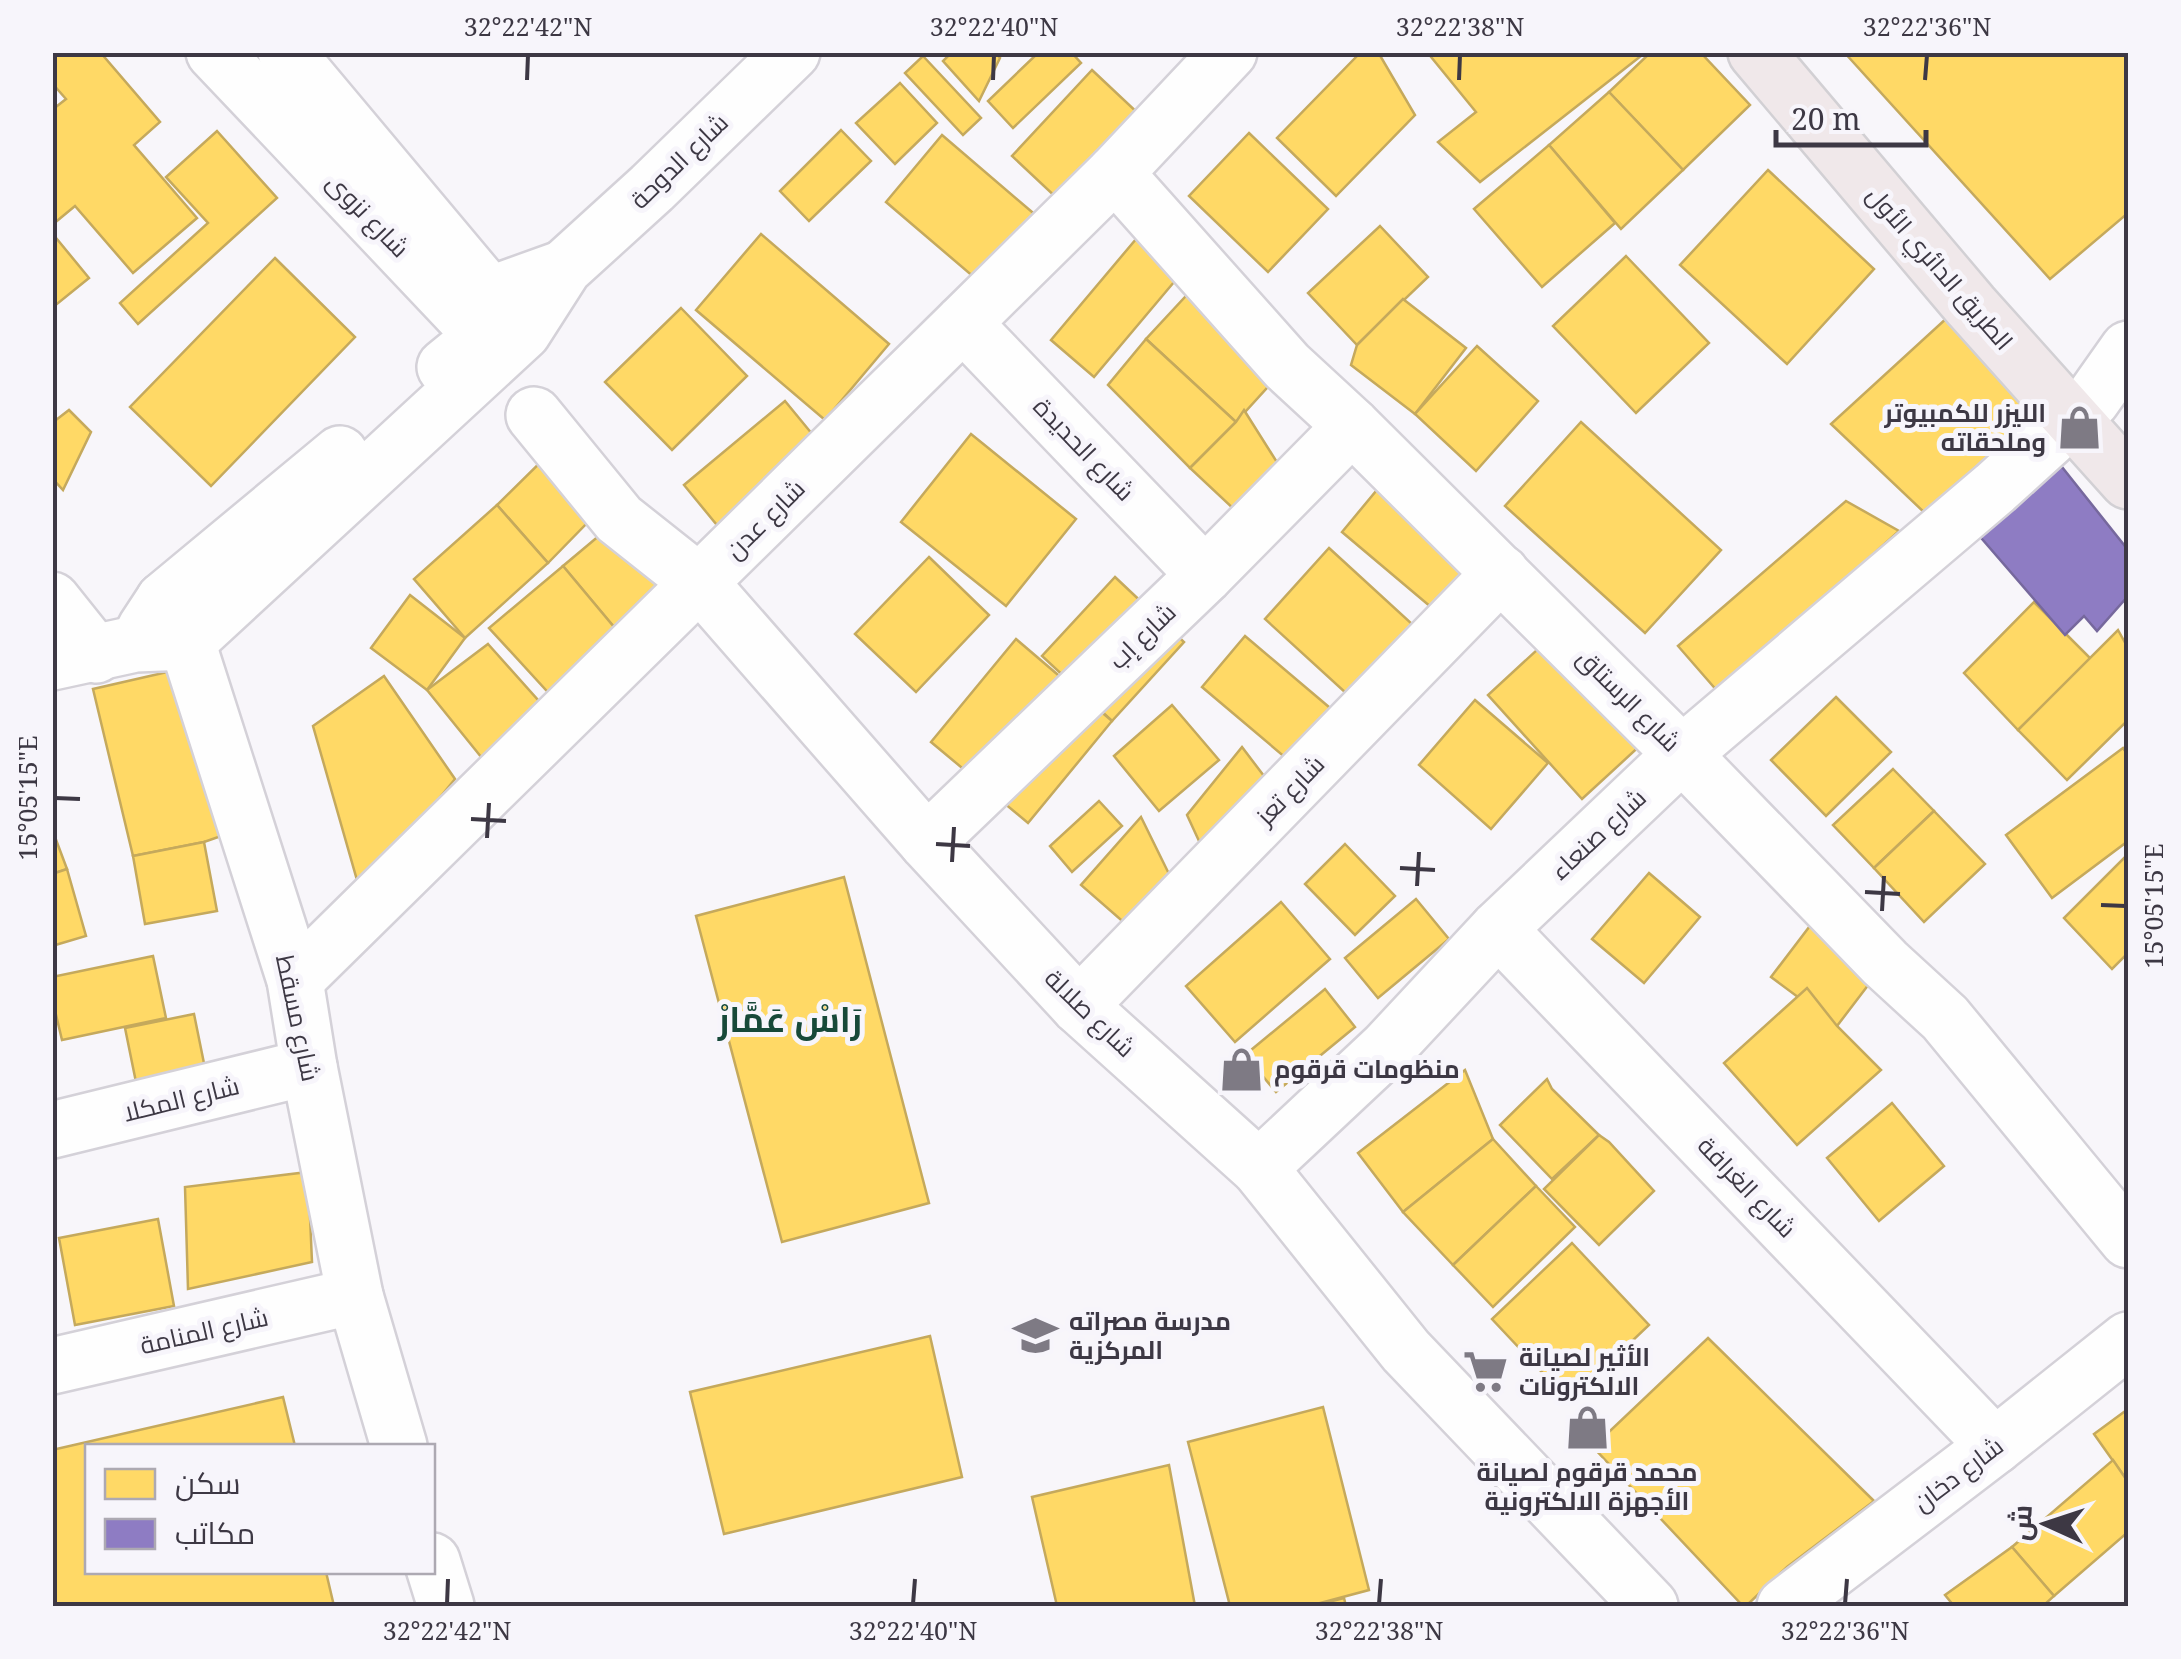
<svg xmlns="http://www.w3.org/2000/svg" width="2181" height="1659" font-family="'Noto Serif',Cairo,serif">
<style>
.homes{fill:#ffd966;stroke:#c5a95c;stroke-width:2.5}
.offices{fill:#8e7cc3;stroke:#76689d;stroke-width:2.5}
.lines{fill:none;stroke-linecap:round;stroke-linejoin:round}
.street-casing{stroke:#d4d1d8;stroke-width:60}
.primary-casing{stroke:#d2d0d4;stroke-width:60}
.street{stroke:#fefefe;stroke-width:55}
.primary{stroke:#f0e8ea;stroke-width:55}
.ticks{fill:none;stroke:#3d3844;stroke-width:4}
.labels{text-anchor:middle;stroke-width:10;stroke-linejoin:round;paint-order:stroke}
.street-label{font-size:25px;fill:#3d3844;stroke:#f7f5fb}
.poi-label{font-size:25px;font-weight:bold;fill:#3d3844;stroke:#f7f5fb;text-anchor:start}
.district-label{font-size:35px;font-weight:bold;fill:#174939;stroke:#f7f5fb}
.neatline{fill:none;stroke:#3d3844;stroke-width:4}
.ticks-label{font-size:25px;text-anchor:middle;fill:#3d3844}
</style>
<rect width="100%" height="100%" fill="#f8f6fa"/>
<g class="homes">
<path d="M52 52H100L160 122 134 145 197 218 133 273 75 206 52 225V110L66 99 52 83Z"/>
<path d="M952 52H995L1000 58 979 101 943 61Z"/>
<path d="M1039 52H1071L1081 63 1013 128 988 101Z"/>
<path d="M1361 52H1378L1415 115 1336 196 1277 138Z"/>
<path d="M1427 52H1646L1480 182 1438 142 1476 112Z"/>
<path d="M1651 52H1700L1750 105 1683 170 1609 92Z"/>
<path d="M1844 52H2128V213L2050 279Z"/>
<path d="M923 56 981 118 963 135 905 73Z"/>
<path d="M1092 70 1141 116 1061 202 1012 156Z"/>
<path d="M900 83 937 123 895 164 856 123Z"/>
<path d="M1609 92 1683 170 1621 229 1549 145Z"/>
<path d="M841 130 871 161 809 221 780 191Z"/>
<path d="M217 131 277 198 138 324 120 303 208 223 166 177Z"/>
<path d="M1249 133 1328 209 1268 272 1189 196Z"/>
<path d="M942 135 1039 218 982 284 886 202Z"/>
<path d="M1549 145 1615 223 1542 287 1474 209Z"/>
<path d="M1768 170 1874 269 1787 364 1680 265Z"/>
<path d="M1380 226 1428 277 1357 345 1308 293Z"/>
<path d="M1142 232 1185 269 1094 377 1051 340Z"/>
<path d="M52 233 89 278 52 308Z"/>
<path d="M761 234 889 344 825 420 696 310Z"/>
<path d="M1626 256 1709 343 1636 413 1553 326Z"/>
<path d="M275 258 355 337 211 486 130 407Z"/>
<path d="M1198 283 1287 366 1236 422 1146 339Z"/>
<path d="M1403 299 1466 348 1415 414 1351 365 1357 345Z"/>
<path d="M681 308 747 376 672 450 605 382Z"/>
<path d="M1949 316 2045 411 1927 515 1831 424Z"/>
<path d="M1146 339 1236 422 1190 468 1108 385Z"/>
<path d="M1477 346 1538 401 1476 471 1415 414Z"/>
<path d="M785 401 822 446 721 530 684 485Z"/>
<path d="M69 410 91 432 63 490 52 478V423Z"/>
<path d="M1244 410 1280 467 1237 512 1190 468 1236 422Z"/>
<path d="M1581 422 1721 550 1645 633 1505 506Z"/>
<path d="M971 434 1076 519 1006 606 901 522Z"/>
<path d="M558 445 590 520 548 563 497 505Z"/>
<path d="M1381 485 1477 567 1438 613 1342 532Z"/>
<path d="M1846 501 1899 531 1719 693 1678 646Z"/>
<path d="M497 505 548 563 465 638 414 579Z"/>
<path d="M619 519 665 574 624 639 563 566Z"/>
<path d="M1329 548 1412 624 1347 694 1265 619Z"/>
<path d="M929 557 989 615 916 692 855 634Z"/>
<path d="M563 566 624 639 556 701 489 628Z"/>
<path d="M1115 577 1184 642 1112 721 1042 656Z"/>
<path d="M410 595 465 638 427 690 371 648Z"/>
<path d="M2034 602 2091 659 2018 730 1964 673Z"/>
<path d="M2118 630 2128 648V720L2067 780 2018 730Z"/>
<path d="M1245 636 1336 713 1293 764 1202 687Z"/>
<path d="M1550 638 1644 742 1582 799 1488 695Z"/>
<path d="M1016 639 1112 721 1028 823 931 742Z"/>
<path d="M488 644 546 709 486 763 427 690Z"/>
<path d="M189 667 227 834 204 842 133 856 93 689Z"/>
<path d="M384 676 455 779 361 894 313 726Z"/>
<path d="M1836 697 1891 752 1826 816 1771 760Z"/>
<path d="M1475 700 1548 763 1491 829 1419 765Z"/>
<path d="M1172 705 1219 760 1159 811 1114 756Z"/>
<path d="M1242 747 1267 780 1205 854 1187 815Z"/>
<path d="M2123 748 2128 755V841L2052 898 2006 835Z"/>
<path d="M1893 769 1934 811 1874 868 1833 825Z"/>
<path d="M1099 801 1122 826 1072 872 1050 846Z"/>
<path d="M1934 811 1985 864 1924 922 1874 868Z"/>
<path d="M1141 817 1171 878 1128 926 1081 885Z"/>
<path d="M52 829 67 869 52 874Z"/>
<path d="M204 842 217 911 145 924 133 856Z"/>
<path d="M1345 844 1395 896 1355 935 1305 884Z"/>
<path d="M2128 854V953L2112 969 2064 918Z"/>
<path d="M67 869 86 936 52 946V874Z"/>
<path d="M1649 873 1700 917 1644 983 1592 939Z"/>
<path d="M844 877 929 1203 782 1242 696 916Z"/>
<path d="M1416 899 1449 939 1378 998 1345 958Z"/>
<path d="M1281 902 1330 959 1235 1042 1186 986Z"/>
<path d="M1819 914 1885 963 1837 1026 1771 977Z"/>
<path d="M153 956 166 1018 62 1040 52 998V977Z"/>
<path d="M1807 988 1837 1026 1881 1070 1797 1145 1724 1063Z"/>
<path d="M1325 989 1355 1027 1276 1092 1245 1055Z"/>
<path d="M194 1014 207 1078 138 1092 125 1028Z"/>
<path d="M1465 1070 1493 1139 1403 1212 1358 1153Z"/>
<path d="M1547 1079 1552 1089 1599 1135 1552 1179 1500 1125Z"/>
<path d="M1892 1103 1944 1166 1879 1221 1827 1158Z"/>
<path d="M1599 1135 1609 1142 1654 1191 1599 1245 1544 1189Z"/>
<path d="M1493 1139 1536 1186 1453 1265 1403 1212Z"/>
<path d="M308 1172 312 1262 188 1289 185 1187Z"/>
<path d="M1536 1186 1575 1227 1493 1307 1453 1265Z"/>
<path d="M158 1219 174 1306 75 1325 59 1238Z"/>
<path d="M1572 1243 1649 1325 1569 1401 1492 1319Z"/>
<path d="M930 1336 962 1477 724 1534 690 1392Z"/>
<path d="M1708 1338 1874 1501 1787 1567 1746 1606H1743L1593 1447Z"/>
<path d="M283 1397 295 1446H88V1572H326L334 1606H52V1450Z"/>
<path d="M1323 1407 1369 1590 1309 1606H1230L1188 1442Z"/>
<path d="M2128 1409V1482L2094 1434Z"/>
<path d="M2113 1460 2128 1482V1532L2054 1596 2012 1547Z"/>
<path d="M1169 1465 1195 1606H1057L1032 1497Z"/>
<path d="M2012 1547 2054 1596 2043 1606H1954L1945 1595Z"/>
<path d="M1344 1598 1346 1606H1313Z"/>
</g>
<path class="offices" d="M2062 467 2128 550V596L2097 631 2084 616 2065 635 1970 525 2022 469Z"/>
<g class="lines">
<defs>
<g id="street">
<path d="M214 52 483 336 473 360"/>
<path d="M286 52 478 281"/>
<path d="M1115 173 1287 366 1352 426 1682 754 1885 963 1945 1018 2128 1240"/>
<path d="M963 323 1205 575"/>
<path d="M445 367 483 336 489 295 564 268"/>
<path d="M534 415 619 519 701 584 927 842 1079 1006 1259 1168 1406 1351 1650 1606"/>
<path d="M52 600 96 655"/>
<path d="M164 600 187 642 295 980 309 1067 355 1296 399 1446"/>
<path d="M145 629 164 600 340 454"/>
<path d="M52 662 135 644 187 642 523 332 564 268 652 188 792 52"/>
<path d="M927 842 1205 575 1352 426"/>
<path d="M1498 929 1995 1446"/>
<path d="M295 980 963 323 1115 173 1229 52"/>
<path d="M1079 1006 1501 573"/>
<path d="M52 1130 309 1067"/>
<path d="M1259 1168 1387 1048 1498 929 1682 754 1995 488 2092 400 2128 349"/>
<path d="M52 1366 355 1296"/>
<path d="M432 1561 446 1606"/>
<path d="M1785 1606 1995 1446 2128 1340"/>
</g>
<path id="primary" d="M1756 52 1971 306 2128 481"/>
</defs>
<use href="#street" class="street-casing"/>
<use href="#primary" class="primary-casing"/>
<use href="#street" class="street"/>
<use href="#primary" class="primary"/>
</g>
<path class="ticks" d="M527 80 528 55M993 80 994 55M1459 80 1460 55M1925 80 1927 55M55 798 80 799M471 819 506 821M487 838 489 803M936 844 970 846M952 862 954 827M1400 868 1435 870M1417 886 1419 852M1865 892 1900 894M2101 905 2126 906M1882 911 1884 876M447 1604 448 1579M913 1604 915 1579M1379 1604 1381 1579M1845 1604 1847 1579"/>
<defs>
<symbol id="shop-bare" viewBox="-9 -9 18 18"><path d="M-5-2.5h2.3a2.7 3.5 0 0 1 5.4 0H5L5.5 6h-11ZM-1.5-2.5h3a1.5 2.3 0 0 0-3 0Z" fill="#7e7a84" stroke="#f7f5fb" stroke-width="2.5" paint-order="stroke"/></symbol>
<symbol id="school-bare" viewBox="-9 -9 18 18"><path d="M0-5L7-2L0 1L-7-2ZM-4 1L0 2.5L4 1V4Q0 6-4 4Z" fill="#7e7a84" stroke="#f7f5fb" stroke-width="2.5" paint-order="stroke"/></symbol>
<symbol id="supermarket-bare" viewBox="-9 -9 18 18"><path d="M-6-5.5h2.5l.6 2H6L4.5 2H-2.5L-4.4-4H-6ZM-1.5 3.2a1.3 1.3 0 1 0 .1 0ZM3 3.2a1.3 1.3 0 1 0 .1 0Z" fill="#7e7a84" stroke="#f7f5fb" stroke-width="2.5" paint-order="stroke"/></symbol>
</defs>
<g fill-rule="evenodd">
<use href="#shop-bare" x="2048" y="396" width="63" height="63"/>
<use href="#shop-bare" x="1210" y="1038" width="63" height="63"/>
<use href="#school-bare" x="1004" y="1304" width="63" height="63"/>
<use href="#supermarket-bare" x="1454" y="1340" width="63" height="63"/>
<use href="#shop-bare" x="1556" y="1396" width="63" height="63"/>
</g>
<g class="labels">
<g class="street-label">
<text transform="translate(679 161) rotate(-44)" y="9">شارع الدوحة</text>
<text transform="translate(368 215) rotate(46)" y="9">شارع نزوى</text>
<text transform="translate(1940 268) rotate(49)" y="9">الطريق الدائري الأول</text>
<text transform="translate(1084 449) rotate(46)" y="9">شارع الحديدة</text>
<text transform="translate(765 519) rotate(-45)" y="9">شارع عدن</text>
<text transform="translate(1142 636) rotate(-44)" y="9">شارع إب</text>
<text transform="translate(1629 700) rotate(45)" y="9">شارع الرستاق</text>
<text transform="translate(1290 790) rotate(-46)" y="9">شارع تعز</text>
<text transform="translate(1598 834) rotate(-43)" y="9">شارع صنعاء</text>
<text transform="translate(1090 1013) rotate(44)" y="9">شارع صلالة</text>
<text transform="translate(298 1018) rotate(78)" y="9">شارع مسقط</text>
<text transform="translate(181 1099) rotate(-14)" y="9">شارع المكلا</text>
<text transform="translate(1747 1187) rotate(46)" y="9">شارع الغرافة</text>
<text transform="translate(204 1331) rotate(-13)" y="9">شارع المنامة</text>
<text transform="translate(1958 1474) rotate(-37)" y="9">شارع دخان</text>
</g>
<g class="poi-label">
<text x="2046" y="422" text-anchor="end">الليزر للكمبيوتر<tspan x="2046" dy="29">وملحقاته</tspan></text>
<text x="1274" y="1078">منظومات قرقوم</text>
<text x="1069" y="1330">مدرسة مصراته<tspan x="1069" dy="29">المركزية</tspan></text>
<text x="1519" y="1366">الأثير لصيانة<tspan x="1519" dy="29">الالكترونات</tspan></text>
<text x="1587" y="1481" text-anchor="middle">محمد قرقوم لصيانة<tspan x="1587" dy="29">الأجهزة الالكترونية</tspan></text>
</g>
<g class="district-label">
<text x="790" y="1032">رَاسْ عَمَّارْ</text>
</g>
</g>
<rect width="2181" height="1659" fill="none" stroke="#f7f5fb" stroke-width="110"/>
<rect x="85" y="1444" width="350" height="130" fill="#f7f5fb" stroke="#ada9b2" stroke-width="2.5"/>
<rect x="105" y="1469" width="50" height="30" fill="#ffd966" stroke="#ada9b2" stroke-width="2.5"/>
<text x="175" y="1494" font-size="30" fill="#3d3844">سكن</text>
<rect x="105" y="1519" width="50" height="30" fill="#8e7cc3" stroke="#ada9b2" stroke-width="2.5"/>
<text x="175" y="1544" font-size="30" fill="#3d3844">مكاتب</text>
<g transform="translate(2046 1524) rotate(273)" stroke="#f7f5fb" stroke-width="8" paint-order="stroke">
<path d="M0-8L18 38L0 25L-18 38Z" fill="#3d3844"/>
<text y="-15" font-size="28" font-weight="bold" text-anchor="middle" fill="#3d3844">ش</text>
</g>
<path d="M1776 130v15h150v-15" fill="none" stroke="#3d3844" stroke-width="5"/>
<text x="1791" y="130" font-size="30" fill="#3d3844" stroke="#f7f5fb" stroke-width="8" paint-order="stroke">20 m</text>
<rect x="55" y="55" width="2071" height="1549" class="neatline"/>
<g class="ticks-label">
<text x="528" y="36">32°22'42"N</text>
<text x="994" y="36">32°22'40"N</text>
<text x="1460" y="36">32°22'38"N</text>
<text x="1927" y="36">32°22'36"N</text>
<text transform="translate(28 798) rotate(-90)" y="9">15°05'15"E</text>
<text transform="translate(2154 906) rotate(-90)" y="9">15°05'15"E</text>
<text x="447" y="1640">32°22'42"N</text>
<text x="913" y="1640">32°22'40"N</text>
<text x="1379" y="1640">32°22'38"N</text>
<text x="1845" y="1640">32°22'36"N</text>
</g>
</svg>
